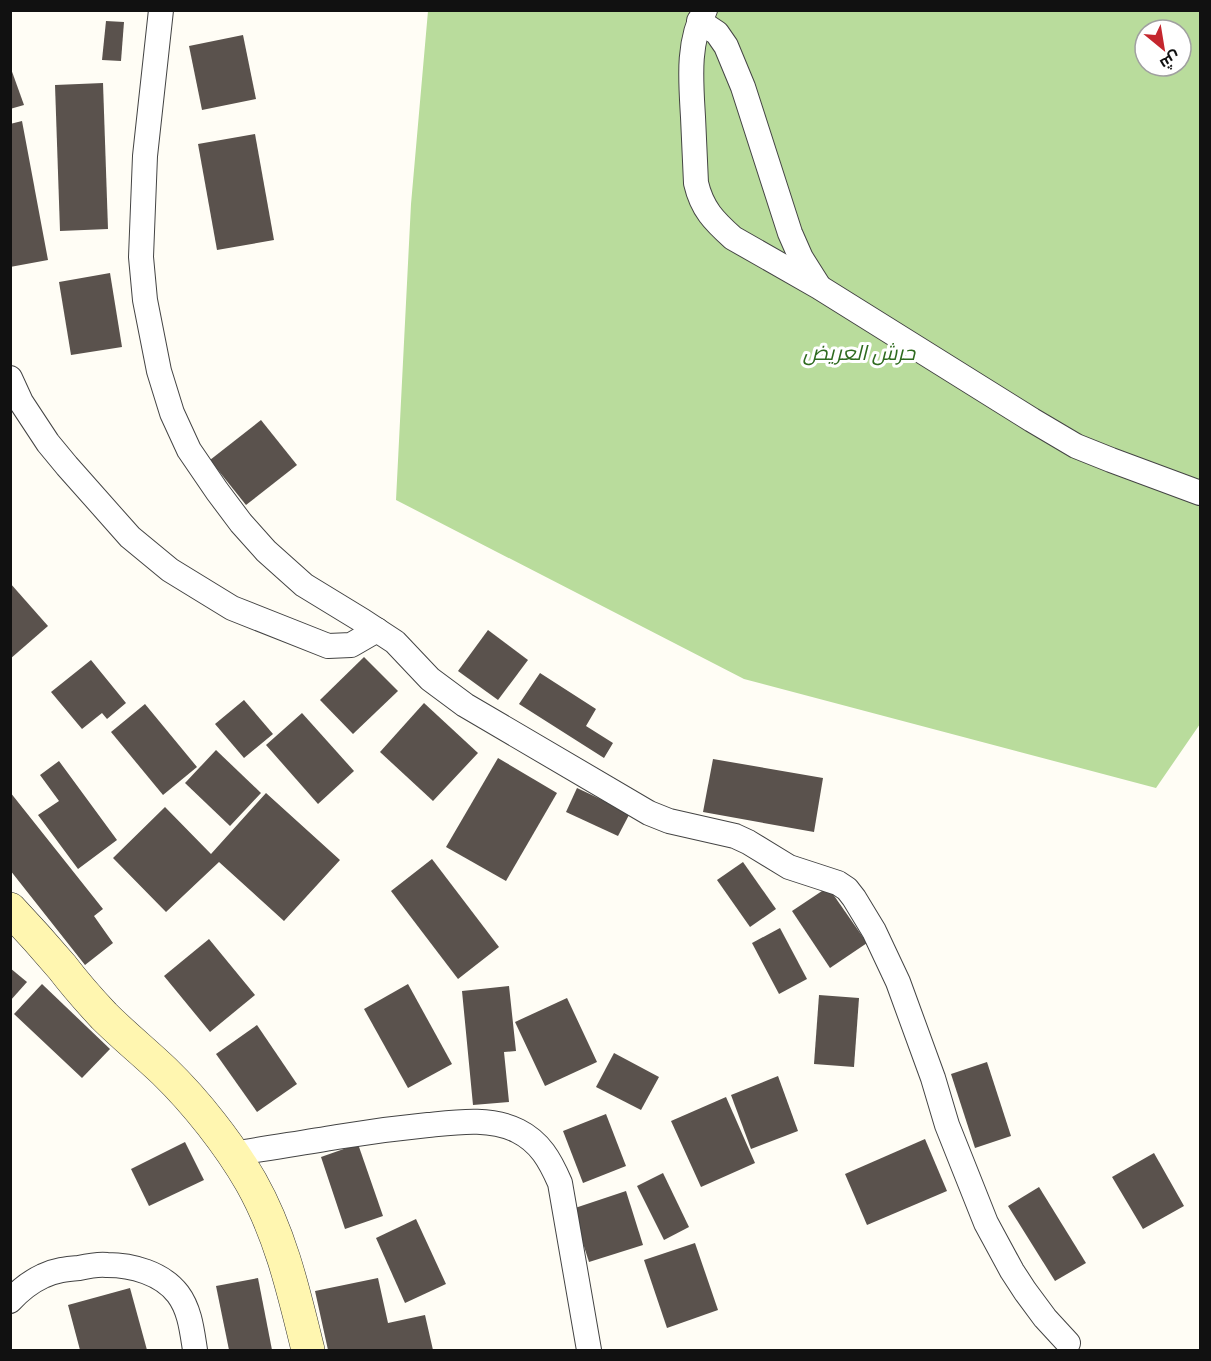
<svg xmlns="http://www.w3.org/2000/svg" width="1211" height="1361" font-family="Spectral,Cairo,serif">
<style>
.forest{fill:#b9dc9c;fill-rule:evenodd}
.building{fill:#5a524d}
.lines{fill:none;stroke-linecap:round;stroke-linejoin:round}
.street-casing{stroke:#444;stroke-width:26}
.secondary-casing{stroke:#333;stroke-width:34}
.street{stroke:#fff;stroke-width:24}
.secondary{stroke:#fff6b0;stroke-width:33}
.labels{text-anchor:middle;stroke-width:6;stroke-linejoin:round;paint-order:stroke}
.park-label{font-size:21px;font-style:italic;fill:#2f6b1f;stroke:#fff}
</style>
<rect width="100%" height="100%" fill="#fffdf5"/>
<path class="forest" d="M428 11H1200V724L1156 788 744 679 396 500 411 204ZM1145 30H1181V66H1145Z"/>
<g class="building">
<path d="M106 21 124 22 121 61 102 60Z"/>
<path d="M243 35 256 99 202 110 189 46Z"/>
<path d="M10 66 24 105 10 109Z"/>
<path d="M103 83 108 229 60 231 55 85Z"/>
<path d="M22 121 48 260 10 267V124Z"/>
<path d="M255 134 274 240 217 250 198 144Z"/>
<path d="M110 273 122 347 71 355 59 282Z"/>
<path d="M261 420 297 465 246 505 210 460Z"/>
<path d="M10 583 48 626 10 659Z"/>
<path d="M488 630 528 660 498 700 458 671Z"/>
<path d="M364 657 398 691 353 734 320 700Z"/>
<path d="M91 660 126 703 107 719 102 713 82 729 51 692Z"/>
<path d="M540 673 596 709 586 726 613 743 604 758 519 704Z"/>
<path d="M244 700 273 734 244 758 215 724Z"/>
<path d="M424 703 478 753 433 801 380 752Z"/>
<path d="M145 704 197 767 163 795 111 732Z"/>
<path d="M302 713 354 771 318 804 266 745Z"/>
<path d="M216 750 261 793 230 826 185 783Z"/>
<path d="M498 758 557 793 506 881 446 847Z"/>
<path d="M713 759 823 778 814 832 703 812Z"/>
<path d="M59 761 117 840 78 869 38 815 59 801 40 775Z"/>
<path d="M577 788 630 813 618 836 566 812Z"/>
<path d="M10 792 103 909 94 916 113 943 85 965 10 870Z"/>
<path d="M266 793 340 860 284 921 219 862 166 912 113 858 165 807 211 854Z"/>
<path d="M432 859 499 947 458 979 391 891Z"/>
<path d="M743 862 776 909 750 927 717 880Z"/>
<path d="M828 887 867 943 830 968 792 911Z"/>
<path d="M780 928 807 979 779 994 752 943Z"/>
<path d="M209 939 255 995 210 1032 164 976Z"/>
<path d="M10 968 27 982 10 1001Z"/>
<path d="M42 984 110 1049 82 1078 14 1014Z"/>
<path d="M408 984 452 1064 408 1088 364 1009Z"/>
<path d="M509 986 516 1051 504 1052 509 1102 473 1105 462 991Z"/>
<path d="M819 995 859 998 854 1067 814 1064Z"/>
<path d="M567 998 597 1062 545 1086 515 1022Z"/>
<path d="M257 1025 297 1084 257 1112 216 1054Z"/>
<path d="M614 1053 659 1077 641 1110 596 1087Z"/>
<path d="M987 1062 1011 1136 975 1148 951 1074Z"/>
<path d="M778 1076 798 1131 751 1149 731 1095Z"/>
<path d="M726 1097 755 1163 701 1187 671 1121Z"/>
<path d="M606 1114 626 1166 583 1183 563 1131Z"/>
<path d="M925 1139 947 1191 867 1225 845 1174Z"/>
<path d="M185 1142 204 1180 149 1206 131 1169Z"/>
<path d="M358 1144 383 1216 345 1229 321 1157Z"/>
<path d="M1154 1153 1184 1206 1143 1229 1112 1177Z"/>
<path d="M663 1173 689 1227 664 1240 637 1186Z"/>
<path d="M1039 1187 1086 1263 1055 1281 1008 1206Z"/>
<path d="M626 1191 643 1245 589 1262 572 1209Z"/>
<path d="M416 1219 446 1284 405 1303 376 1238Z"/>
<path d="M695 1243 718 1310 667 1328 644 1260Z"/>
<path d="M258 1278 272 1350H229L216 1286Z"/>
<path d="M378 1278 388 1323 425 1315 433 1350H328L315 1291Z"/>
<path d="M130 1288 147 1350H80L68 1305Z"/>
</g>
<g class="lines">
<defs>
<g id="street">
<path d="M161 10 145 156 141 257 145 300 159 371 172 413 189 450 217 491 241 523 266 551 304 585 363 621 395 642 430 679 465 705 649 813 669 821 735 836 748 842 789 867 838 883 847 889 854 898 874 931 898 982 933 1078 947 1125 986 1223 1012 1271 1025 1291 1045 1318 1068 1343"/>
<path d="M705 10C687 42 691 82 693 117 694 139 695 161 696 183 702 209 714 221 733 238L819 287 1032 420 1076 446 1111 460 1200 493"/>
<path d="M699 21 717 33 726 46 743 87 790 233 801 258 818 285"/>
<path d="M10 378 21 402 48 443 67 466 130 537 170 570 232 608 328 646 351 645 377 630"/>
<path d="M233 1154C267 1148 302 1143 337 1137 367 1132 397 1128 428 1125 457 1122 491 1117 518 1131 540 1142 550 1160 560 1183L589 1350"/>
<path d="M10 1301C20 1290 30 1282 43 1276 55 1270 67 1269 79 1268 88 1266 98 1264 107 1265 132 1265 162 1273 178 1294 190 1310 192 1331 195 1350"/>
</g>
<path id="secondary" d="M10 909C28 928 45 947 62 967 75 984 89 1000 104 1016 123 1035 144 1052 164 1071 196 1102 229 1144 251 1182 281 1235 294 1293 308 1350"/>
</defs>
<use href="#street" class="street-casing"/>
<use href="#secondary" class="secondary-casing"/>
<use href="#street" class="street"/>
<use href="#secondary" class="secondary"/>
</g>
<g class="labels">
<g class="park-label">
<text x="859" y="360">حرش العريض</text>
</g>
</g>
<rect width="1211" height="1361" fill="none" stroke="#111111" stroke-width="24"/>
<g transform="translate(1163 48) rotate(150)"><circle r="28" fill="#ffffff" stroke="#a0a0a0" stroke-width="1.5"/>
<path d="M0-4.5L10 22L0 15L-10 22Z" fill="#c4262e"/>
<text y="-9" font-size="16" font-weight="bold" text-anchor="middle" fill="#111111">ش</text>
</g>
</svg>
